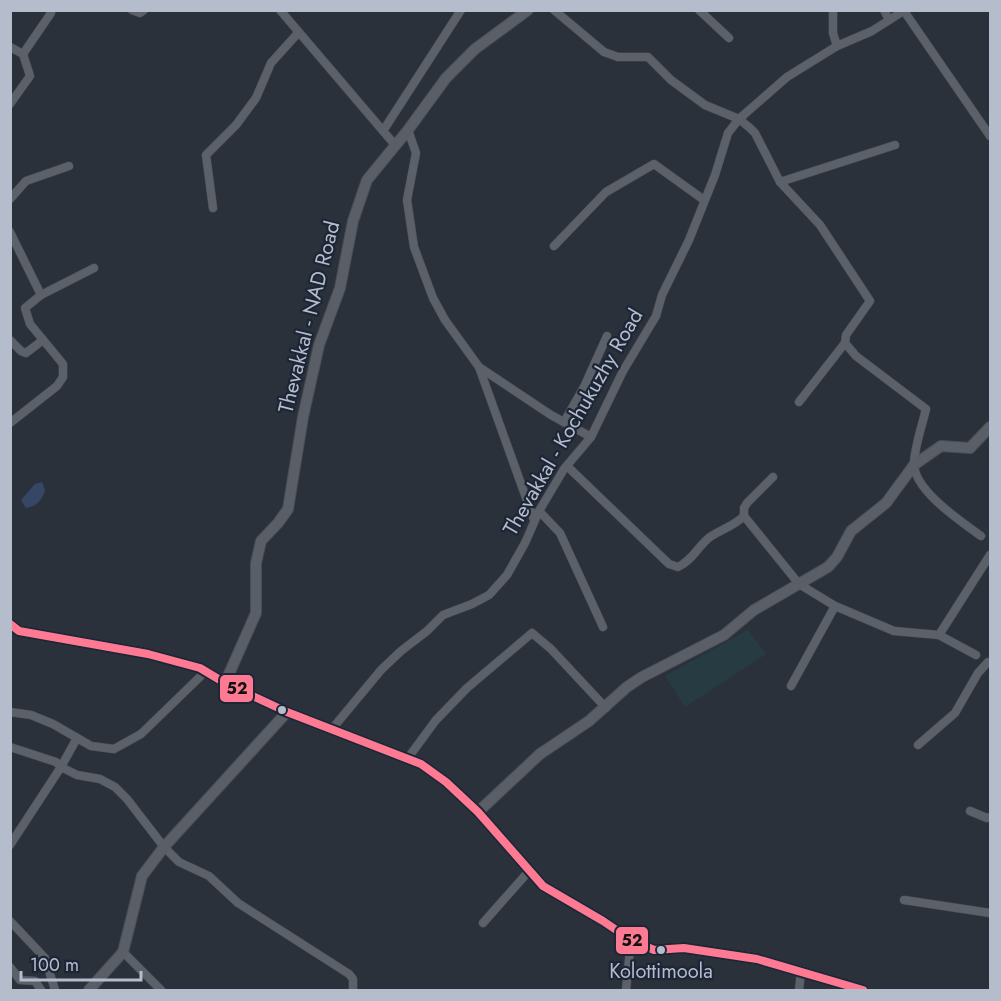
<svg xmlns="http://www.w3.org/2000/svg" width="1001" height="1001" font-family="Jost,sans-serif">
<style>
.green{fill:#273c42}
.water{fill:#364766}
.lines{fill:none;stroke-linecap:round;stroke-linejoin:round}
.street-casing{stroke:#494d55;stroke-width:9}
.secondary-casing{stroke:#494d55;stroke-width:12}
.street{stroke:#5b6069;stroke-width:8}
.secondary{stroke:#5a5e67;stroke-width:10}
.bus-1-casing{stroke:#1d2637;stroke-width:12}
.bus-1{stroke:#fe7a93;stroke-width:8}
.bus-dot{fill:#b5bdcc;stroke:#1d2637;stroke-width:2}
.labels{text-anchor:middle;stroke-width:4.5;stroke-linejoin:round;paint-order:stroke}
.bus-label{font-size:20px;fill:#b5bdcc;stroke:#1d2637}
.street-label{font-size:21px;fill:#b5bdcc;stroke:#1d2637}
.line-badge{stroke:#1d2637;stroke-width:2}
.pale-badge-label{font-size:16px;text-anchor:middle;font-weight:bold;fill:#111}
</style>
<rect width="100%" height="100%" fill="#2b313b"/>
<path class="green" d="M748 630 766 654 685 707 665 676Z"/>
<path class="water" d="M42 482 45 491C41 501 37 506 26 508L21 500 35 484Z"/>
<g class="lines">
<defs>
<g id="street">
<path d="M132 10 140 13 144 10"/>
<path d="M280 10 395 145"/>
<path d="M554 10 604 52 618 57H648L671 80 705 105 739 119 750 128 755 133 780 182 820 225 870 301 846 335 845 343 856 356 926 409C922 426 915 445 914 463 913 490 962 522 981 536"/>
<path d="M699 10 729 38"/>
<path d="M833 10V33L837 46"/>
<path d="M884 10 889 20"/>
<path d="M904 11 990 136"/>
<path d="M10 47 23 54 30 76 10 104"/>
<path d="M23 54 51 13V10"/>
<path d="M408 130 416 153 407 200 414 247 433 298 445 320 479 367 551 415 591 437"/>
<path d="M383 131 461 10"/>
<path d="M780 182 895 145"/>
<path d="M10 199 26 181 69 166"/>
<path d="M213 208 206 155 236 125 256 98 271 63 298 33"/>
<path d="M10 232 41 295"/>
<path d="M554 246 606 192 654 164 704 200"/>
<path d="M10 340 21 351 26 353 43 340"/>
<path d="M479 367 534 520"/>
<path d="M799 402 845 343"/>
<path d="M564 422 584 387 607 336"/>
<path d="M10 423 57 386 63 377V364L30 324 25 308 41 295 94 268"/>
<path d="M567 466 669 564 678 567C693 560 698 546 710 537 722 529 734 526 744 516"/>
<path d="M773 477 747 503 744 508V516L799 584 835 606 894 631 939 635 976 655"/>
<path d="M539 511 560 533 603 627"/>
<path d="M939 635 990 555"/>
<path d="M791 686 835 606"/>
<path d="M10 712 31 715 53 724 91 746 114 749 141 734 206 671"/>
<path d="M332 729 381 670 401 651 427 631 443 615 472 604 489 595 507 575 525 543 539 511 564 469 591 437 623 371 656 316 662 295 689 240 715 175 728 133 739 119 787 77 837 46 872 31 905 10"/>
<path d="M918 745 955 713 978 673 988 662 990 663"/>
<path d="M10 747 56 762 61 767 77 738"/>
<path d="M408 758 436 720 467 688 532 633 551 649 606 708"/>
<path d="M970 811 987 818 990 817"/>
<path d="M10 845 61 767 77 775 100 779 115 787 127 799 164 847 179 862 209 876 238 903 349 974 353 979V990"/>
<path d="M904 900 990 913"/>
<path d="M10 921 45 958 55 990"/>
<path d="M483 923 529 871"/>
<path d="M123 952 161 990"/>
<path d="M10 967 20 980 35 981 41 990"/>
<path d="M626 990 631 940"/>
<path d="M799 990 801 972"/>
</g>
<g id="secondary">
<path d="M10 624 19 631 148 654 200 668 225 683 287 712 421 764 446 782 478 812 543 886 603 921 631 940 654 950 684 948 757 959 863 990"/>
<path d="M225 683 256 613V563L261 541 278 523 288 509 303 417 319 345 340 288 353 221 367 180 408 130 446 78 475 49 528 10"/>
<path d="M478 812 540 754 589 721 627 687 642 677 724 635 754 610 828 567 837 557 851 531 886 503 914 465 941 446 970 448 990 427"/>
<path d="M89 990 123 952 142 876 164 847 287 712"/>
</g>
</defs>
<use href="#street" class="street-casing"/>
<use href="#secondary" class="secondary-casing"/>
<use href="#street" class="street"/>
<use href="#secondary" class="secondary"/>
<defs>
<path id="bus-1" d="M10 624 19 631 148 654 200 668 225 683 287 712 421 764 446 782 478 812 543 886 603 921 631 940 654 950 684 948 757 959 863 990"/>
</defs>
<use href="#bus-1" class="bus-1-casing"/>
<use href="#bus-1" class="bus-1"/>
</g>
<g class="bus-dot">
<circle cx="282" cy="710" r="5"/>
<circle cx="661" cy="950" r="5"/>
</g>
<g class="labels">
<g class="bus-label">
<text x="661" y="978">Kolottimoola</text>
</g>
<g class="street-label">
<text transform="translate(309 317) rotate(-76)" y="7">Thevakkal - NAD Road</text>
<text transform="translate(573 422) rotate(-60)" y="7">Thevakkal - Kochukuzhy Road</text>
</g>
</g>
<g class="line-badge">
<rect x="219" y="674" width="35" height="29" rx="6" fill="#fe7a93"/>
<rect x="615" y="926" width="34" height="29" rx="6" fill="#fe7a93"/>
</g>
<g class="pale-badge-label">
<text x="237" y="694">52</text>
<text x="632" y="946">52</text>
</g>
<rect width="1001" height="1001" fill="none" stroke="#b5bdcc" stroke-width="24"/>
<path d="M21 971v9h120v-9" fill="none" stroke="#b5bdcc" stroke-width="3"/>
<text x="30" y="971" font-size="18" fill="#b5bdcc" stroke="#1d2637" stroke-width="4.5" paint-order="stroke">100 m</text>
</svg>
